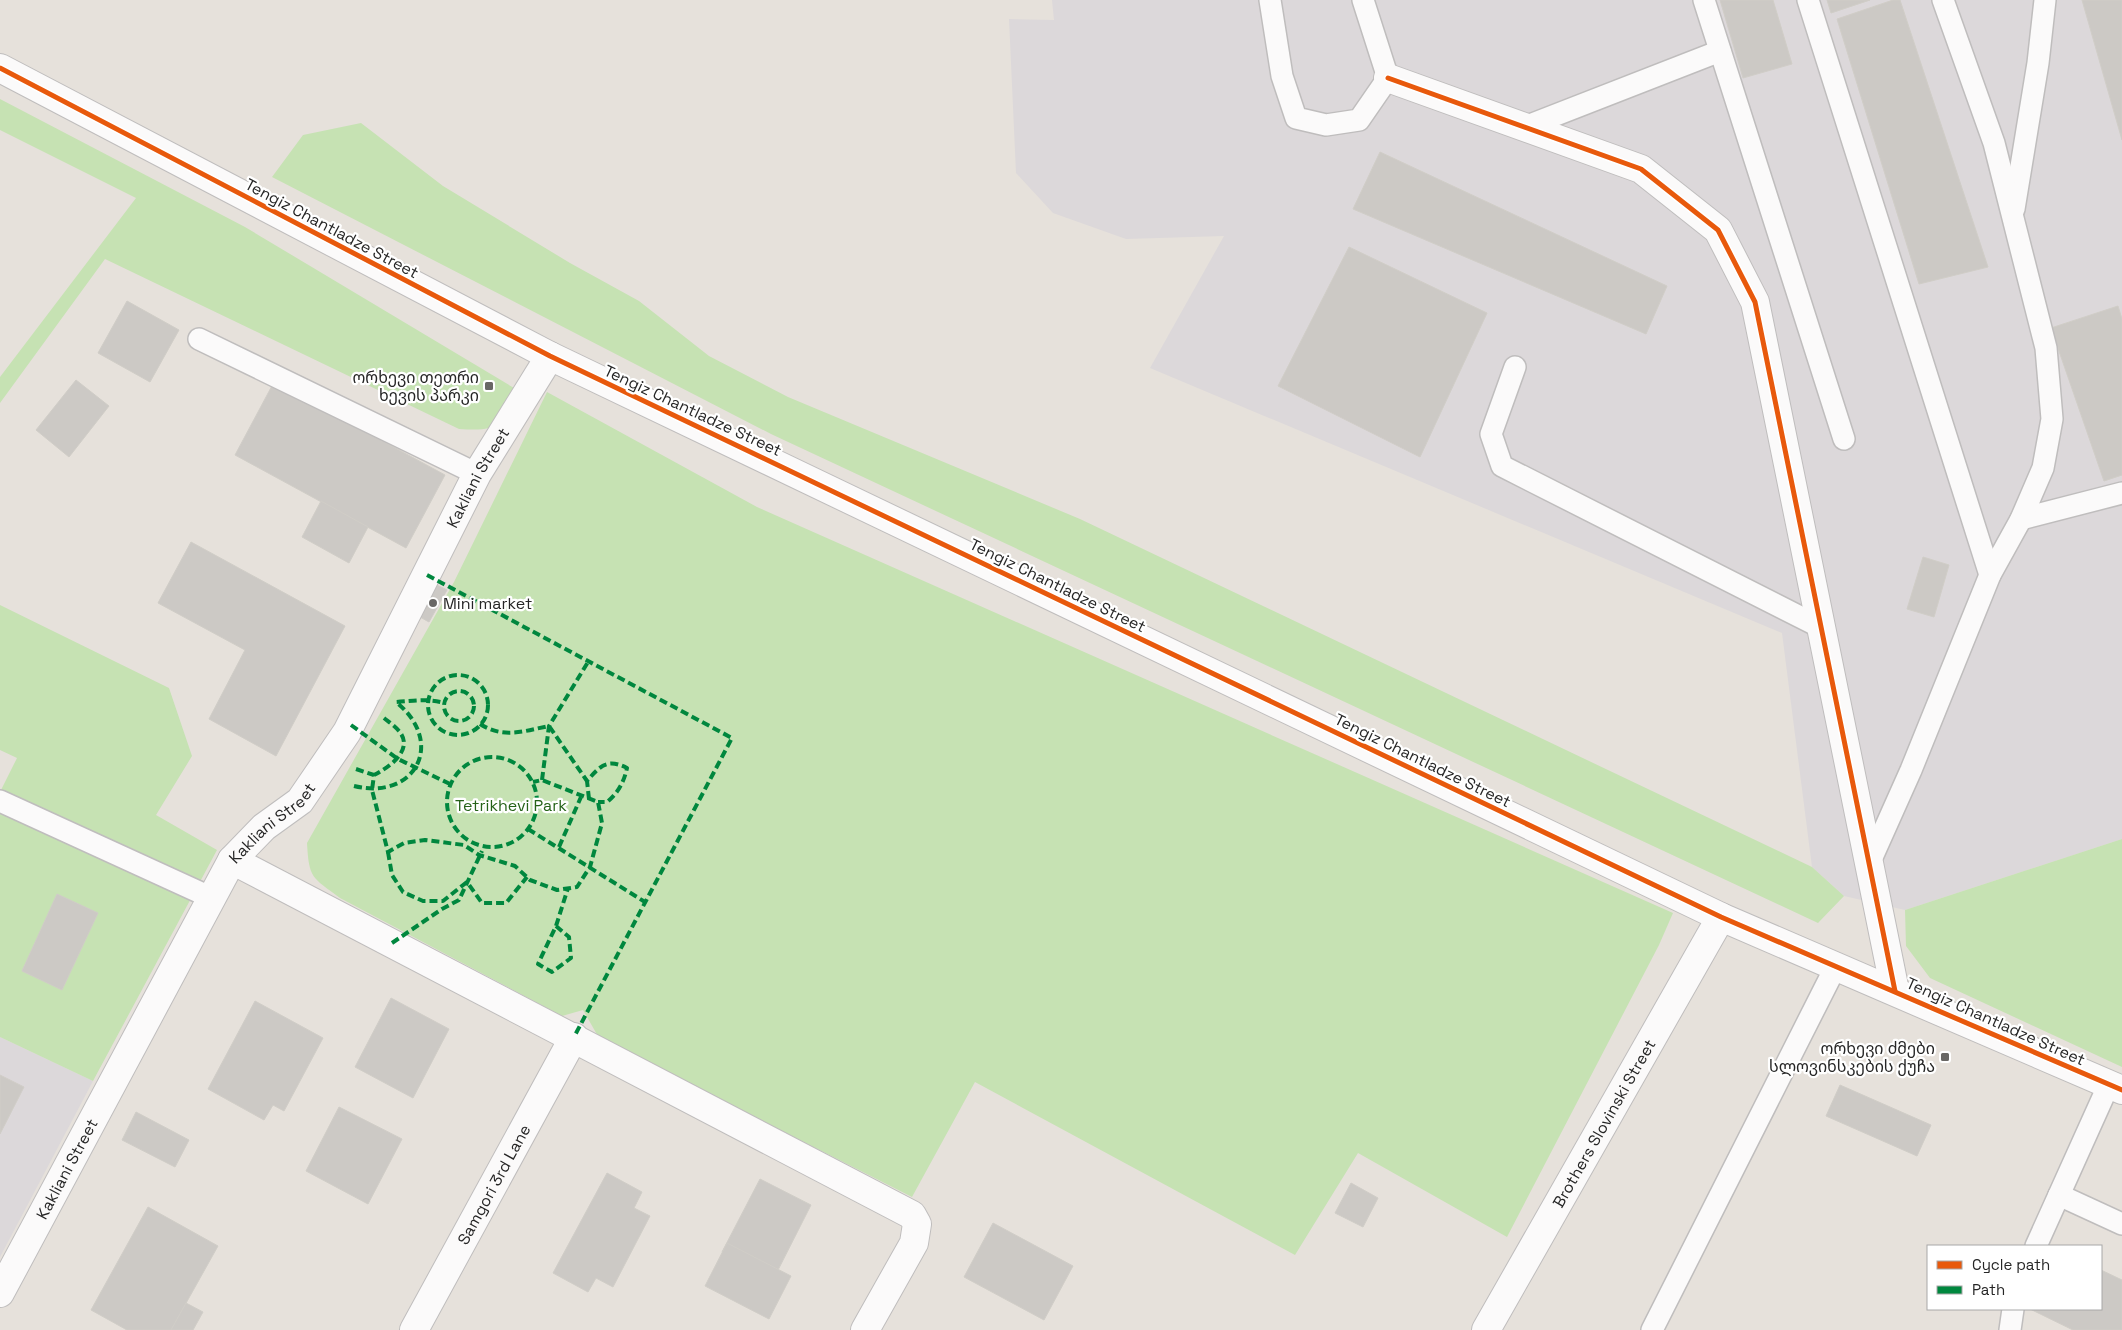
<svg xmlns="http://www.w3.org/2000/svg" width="2122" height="1330" font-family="'Space Grotesk','Noto Sans Georgian',sans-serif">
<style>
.industrial{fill:#dcd8da}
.green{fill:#c6e2b3}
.building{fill:#ccc9c5;stroke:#d0cdc7}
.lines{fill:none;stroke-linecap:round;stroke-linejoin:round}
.lane-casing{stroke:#bfbdbd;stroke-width:24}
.street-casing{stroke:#bfbdbd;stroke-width:30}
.secondary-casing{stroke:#bfbdbd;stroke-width:30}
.lane{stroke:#fbfafa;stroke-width:21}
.street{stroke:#fbfafa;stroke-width:28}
.secondary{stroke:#fbfafa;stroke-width:28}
.quiet{stroke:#00873e;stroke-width:4;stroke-dasharray:8 4;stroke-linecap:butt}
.cycleway-casing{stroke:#fff;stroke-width:8}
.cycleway{stroke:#e8590c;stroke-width:5}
.poi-dot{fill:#696765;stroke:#fff;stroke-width:2}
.labels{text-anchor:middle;stroke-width:4.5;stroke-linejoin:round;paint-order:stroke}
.street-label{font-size:16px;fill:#262626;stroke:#fff}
.poi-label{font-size:16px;fill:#262626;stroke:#fff;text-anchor:end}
.park-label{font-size:16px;fill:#256218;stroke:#fff}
</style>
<rect width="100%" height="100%" fill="#e6e1db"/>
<g class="industrial">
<path d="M1052 0H2122V839L1905 910 1844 896 1812 867 1782 633 1150 368 1224 236 1126 239 1053 213 1016 173 1009 19 1054 20Z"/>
<path d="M0 1037 93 1081 0 1257Z"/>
</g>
<g class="green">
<path d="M0 99 245 227 514 388C498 425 502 432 459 429L105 259 0 403V377L136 198 0 130Z"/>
<path d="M361 123 443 186 570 263 639 301 709 356 788 397 1080 519 1812 867 1844 896 1818 923 771 434 272 177 303 135Z"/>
<path d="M547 392 757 507 1673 913 1659 945 1507 1237 1358 1153 1295 1255 975 1082 912 1197 599 1038 583 1010 562 1016 340 898C312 877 309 879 307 843L454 582Z"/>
<path d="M0 605 169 688 192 756 156 815 217 850 93 1081 0 1037V792L17 758 0 750Z"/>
<path d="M2122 839V1067L1930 978 1906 946 1905 910Z"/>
</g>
<g class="building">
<path d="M1720 0H1773L1792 64 1743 78Z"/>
<path d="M1827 0H1870L1831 13Z"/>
<path d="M1893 0H1900L1988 267 1919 284 1837 19Z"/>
<path d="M2082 0H2122V140Z"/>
<path d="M1380 152 1667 286 1646 334 1353 209Z"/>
<path d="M1349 247 1487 313 1420 457 1278 386Z"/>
<path d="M127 301 179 330 150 382 98 353Z"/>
<path d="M2118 306 2122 319V475L2104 481 2051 328Z"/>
<path d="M76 380 109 406 69 457 36 430Z"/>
<path d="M274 382 445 475 406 548 235 455Z"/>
<path d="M321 501 368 527 349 563 302 537Z"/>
<path d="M191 542 345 626 276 756 209 719 245 650 158 603Z"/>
<path d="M1923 557 1949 565 1934 617 1907 609Z"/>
<path d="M437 585 447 590 429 622 420 617Z"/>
<path d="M57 894 98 913 62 990 22 971Z"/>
<path d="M391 998 449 1029 413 1098 355 1067Z"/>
<path d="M255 1001 323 1038 284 1111 273 1105 264 1120 208 1089Z"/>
<path d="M0 1075 24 1087 0 1134Z"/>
<path d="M1840 1085 1931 1125 1917 1156 1826 1116Z"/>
<path d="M339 1107 402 1139 368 1204 306 1171Z"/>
<path d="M136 1112 189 1140 175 1167 122 1140Z"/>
<path d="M607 1173 642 1192 634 1208 650 1216 613 1287 596 1278 588 1292 553 1273Z"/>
<path d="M760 1179 811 1205 774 1278 722 1252Z"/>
<path d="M1351 1183 1378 1198 1363 1227 1335 1213Z"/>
<path d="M148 1207 218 1246 171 1330H127L91 1310Z"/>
<path d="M993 1223 1073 1266 1044 1320 964 1277Z"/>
<path d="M727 1243 791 1276 769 1319 705 1286Z"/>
<path d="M2101 1270 2122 1280V1330H2073L2030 1309H2101Z"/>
<path d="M186 1303 203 1312 193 1330H171Z"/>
</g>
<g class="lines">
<defs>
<g id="lane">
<path d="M1270 0 1282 76 1296 118 1326 125 1359 120 1388 78 1363 0"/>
<path d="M1704 0 1844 439"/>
<path d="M1808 0 1990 575"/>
<path d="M1525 127 1720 51"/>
<path d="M2014 209 2038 63 2045 0"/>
<path d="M199 339 477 474"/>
<path d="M1515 367 1491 434 1502 466 1820 627"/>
<path d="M2021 519 2122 493"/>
<path d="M0 801 212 898"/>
<path d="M1869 864 1911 770 1990 575 2021 519 2043 468 2052 419 2046 348 1994 143 1943 0"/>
<path d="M2059 1195 2122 1224"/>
<path d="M2036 1246 2109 1084"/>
<path d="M1652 1330 1836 966"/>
<path d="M2010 1330 2013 1309"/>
</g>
<g id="street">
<path d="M1388 78 1641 169 1718 230 1755 302 1895 991"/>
<path d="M232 860 912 1215 917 1224 914 1243 865 1330"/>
<path id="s1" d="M0 1293 232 860 264 827 300 801 347 732 477 474 550 356"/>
<path id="s2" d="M414 1330 574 1037"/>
<path id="s3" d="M1486 1330 1721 917"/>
</g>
<path id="secondary" d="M0 68 550 356 1721 917 2122 1090"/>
</defs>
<use href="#lane" class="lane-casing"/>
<use href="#street" class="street-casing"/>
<use href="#secondary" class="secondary-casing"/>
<use href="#lane" class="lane"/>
<use href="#street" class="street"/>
<use href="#secondary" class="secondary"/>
<g class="quiet">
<path d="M427 575 732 738 574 1037"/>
<circle cx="458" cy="705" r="30"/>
<circle cx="459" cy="706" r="15"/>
<path d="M384 718C389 722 395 726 399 731 415 750 388 768 374 775L372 790 388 852 404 843 425 840 464 845 479 855 515 866 530 880 557 890 577 887 590 867 602 823 598 802 542 780 533 782"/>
<path d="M480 724C503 739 524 731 549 726L587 781"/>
<path d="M351 725 398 759 450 784"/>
<circle cx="492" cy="802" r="45"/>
<path d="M356 769 374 775"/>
<path d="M542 780 549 726 588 662"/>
<path d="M354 786C416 801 446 742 396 702 414 701 427 698 444 703"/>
<path d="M589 799 587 781C600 766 607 758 627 768 624 782 618 793 607 802H598"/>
<path d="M528 829 645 902"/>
<path d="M559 847 581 797"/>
<path d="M388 852 392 875 403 892 423 901H443L467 882 482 903H506L527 877"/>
<path d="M556 926 569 937 571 958 552 972 538 964 556 926 568 888"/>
<path d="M392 943 442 909 459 900 482 851"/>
</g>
<defs>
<g id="cycleway">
<path d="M0 68 550 356 1721 917 2122 1090"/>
<path d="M1388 78 1641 169 1718 230 1755 302 1895 991"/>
</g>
</defs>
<use href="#cycleway" class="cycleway-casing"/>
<use href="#cycleway" class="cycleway"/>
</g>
<g class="poi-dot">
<rect x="484" y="381" width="10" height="10" rx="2.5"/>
<circle cx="433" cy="603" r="5"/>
<rect x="1940" y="1052" width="10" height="10" rx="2.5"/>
</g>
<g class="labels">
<g class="street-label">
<text transform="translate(332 228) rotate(28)" y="6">Tengiz Chantladze Street</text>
<text transform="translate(693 410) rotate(25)" y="6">Tengiz Chantladze Street</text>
<text dy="6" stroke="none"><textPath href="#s1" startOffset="951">Kakliani Street</textPath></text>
<text transform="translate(1058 585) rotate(26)" y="6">Tengiz Chantladze Street</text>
<text transform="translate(1423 760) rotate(26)" y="6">Tengiz Chantladze Street</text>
<text dy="6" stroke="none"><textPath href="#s1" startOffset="546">Kakliani Street</textPath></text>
<text transform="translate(1996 1021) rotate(24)" y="6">Tengiz Chantladze Street</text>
<text dy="6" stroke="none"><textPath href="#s3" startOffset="238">Brothers Slovinski Street</textPath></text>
<text dy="6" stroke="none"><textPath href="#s1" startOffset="141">Kakliani Street</textPath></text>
<text dy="6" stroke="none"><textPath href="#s2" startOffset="166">Samgori 3rd Lane</textPath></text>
</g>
<g class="poi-label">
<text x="479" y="383">ორხევი თეთრი<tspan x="479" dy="18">ხევის პარკი</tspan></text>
<text x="443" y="609" text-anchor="start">Mini market</text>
<text x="1935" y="1054">ორხევი ძმები<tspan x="1935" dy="18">სლოვინსკების ქუჩა</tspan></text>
</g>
<g class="park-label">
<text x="511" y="811">Tetrikhevi Park</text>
</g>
</g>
<rect x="1927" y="1245" width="175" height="65" fill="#ffffff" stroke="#a8a8a8"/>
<rect x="1937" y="1261" width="25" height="8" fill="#e8590c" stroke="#a8a8a8"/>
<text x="1972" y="1270" font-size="15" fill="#262626">Cycle path</text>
<rect x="1937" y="1286" width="25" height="8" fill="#00873e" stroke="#a8a8a8"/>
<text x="1972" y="1295" font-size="15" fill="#262626">Path</text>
</svg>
